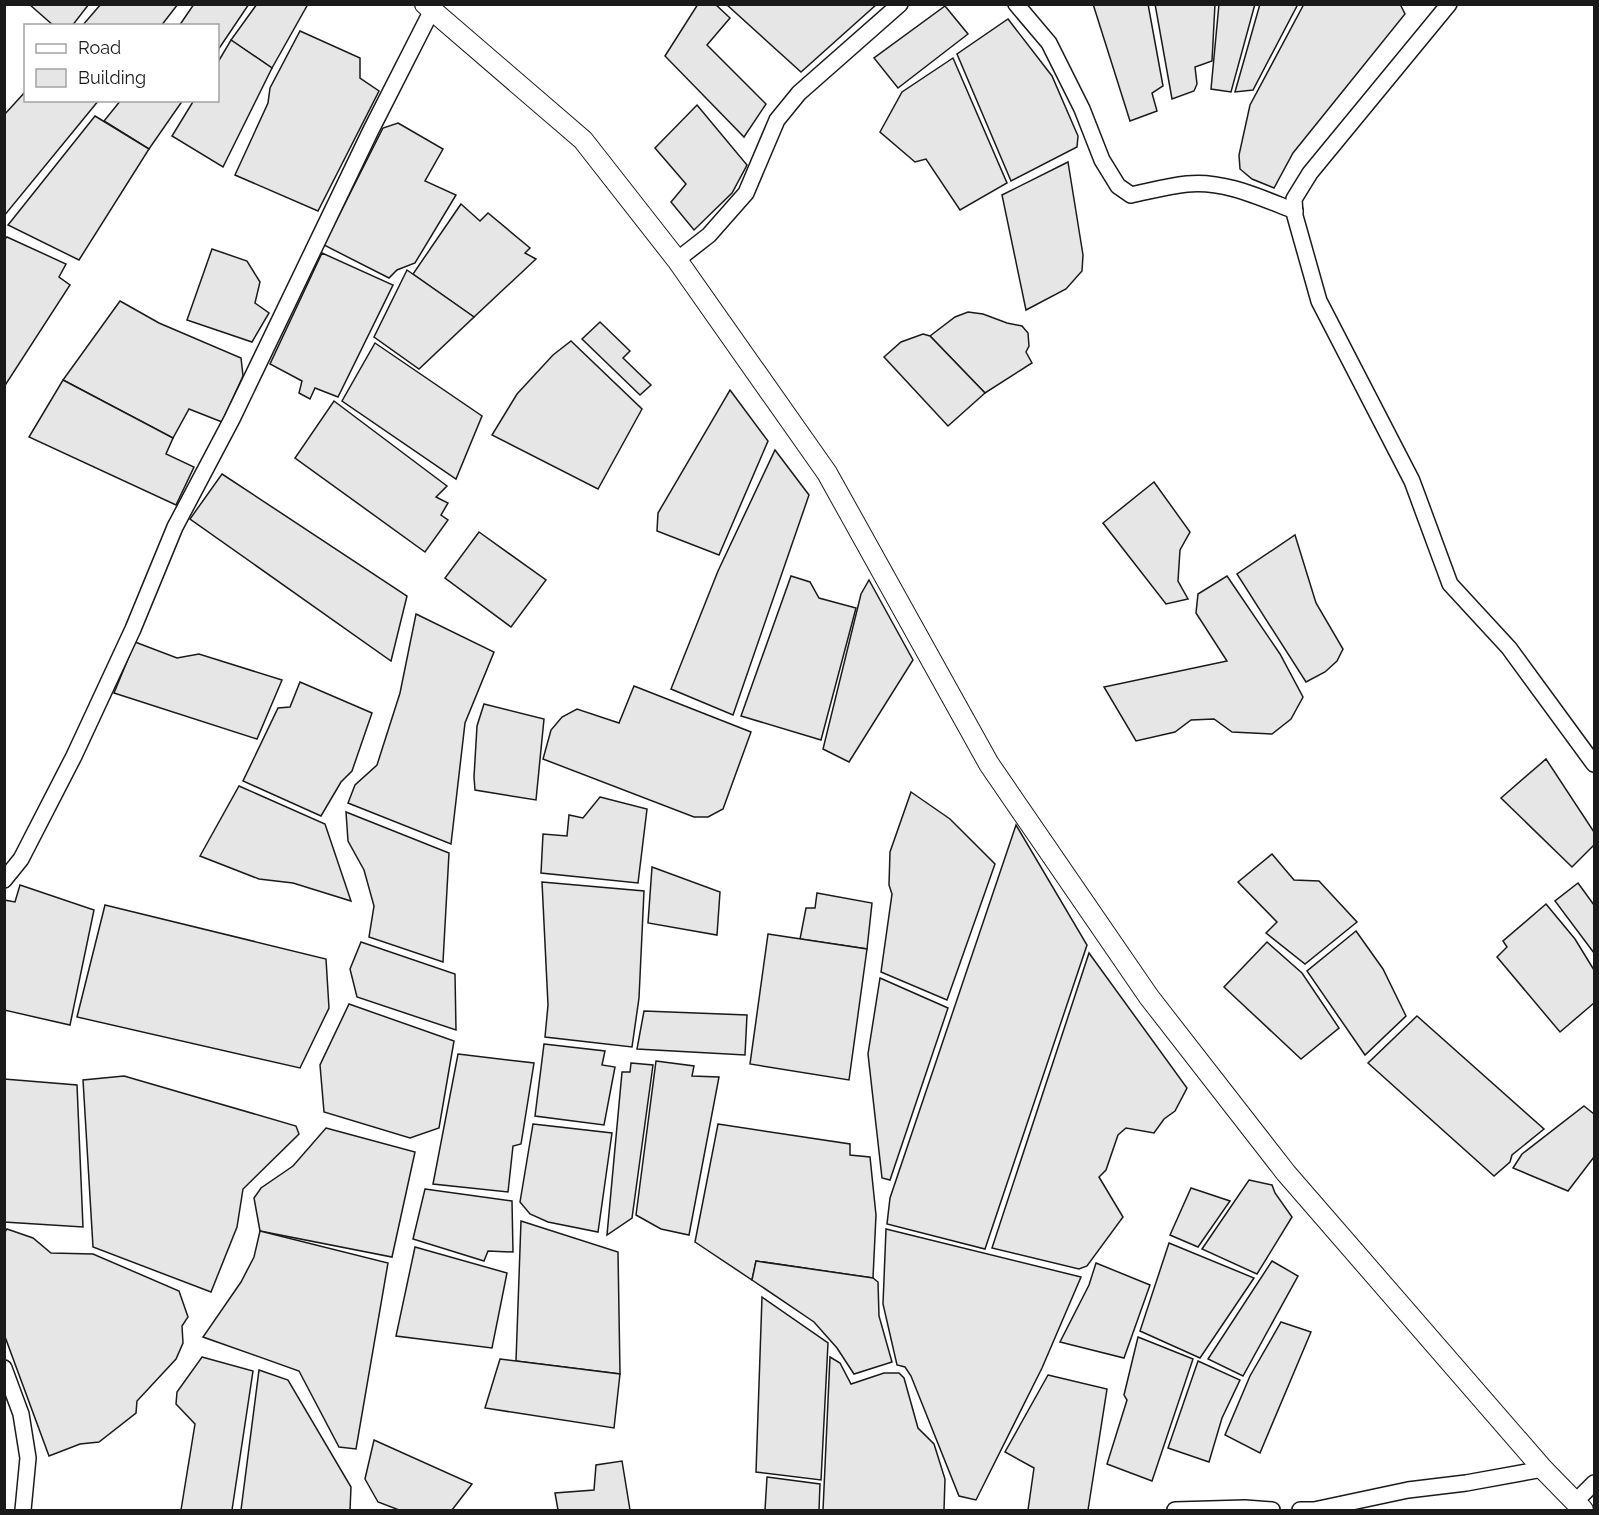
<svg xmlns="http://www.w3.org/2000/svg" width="1599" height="1515" font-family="Raleway,sans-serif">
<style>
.building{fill:#e6e6e6;stroke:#1a1a1a;stroke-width:1.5}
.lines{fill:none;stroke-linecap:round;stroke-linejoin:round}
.minor-casing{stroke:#1a1a1a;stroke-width:18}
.tertiary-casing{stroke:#1a1a1a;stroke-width:22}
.minor{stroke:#fff;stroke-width:15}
.tertiary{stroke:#fff;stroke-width:20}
</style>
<rect width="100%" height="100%" fill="#fff"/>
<g class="building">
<path d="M29 4H89L72 26H54Z"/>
<path d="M101 4H178L161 26H82Z"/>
<path d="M194 4H249L218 50V26H179Z"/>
<path d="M257 4H308L272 68 231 40Z"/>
<path d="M698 4H715L730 18 707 45 766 104 744 137 665 56Z"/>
<path d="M726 4H877L801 72Z"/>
<path d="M1093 4H1148L1163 86 1152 93 1157 111 1130 121Z"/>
<path d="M1155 4H1215L1212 61 1195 67 1197 84 1194 91 1172 99Z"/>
<path d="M1219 4H1255L1231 92 1211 89Z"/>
<path d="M1260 4H1298L1253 90 1235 92Z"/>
<path d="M1304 4H1400L1405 14 1293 153 1274 188 1252 179 1240 169 1239 155 1250 105Z"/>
<path d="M945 6 968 34 898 88 874 58Z"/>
<path d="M1008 19 1052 76 1078 136 1077 147 1011 181 957 54Z"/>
<path d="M300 31 360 58V78L379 91 318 211 235 175 268 103 270 88Z"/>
<path d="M231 40 272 68 223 167 172 136 194 100H218V62Z"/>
<path d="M953 58 1007 183 960 210 926 159 915 162 880 132 902 92Z"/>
<path d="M26 91V100H99L4 216V115Z"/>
<path d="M121 100H183L149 149 104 121Z"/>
<path d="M697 105 747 165 732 193 694 230 671 202 686 184 655 148Z"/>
<path d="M95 116 149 149 79 260 8 225Z"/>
<path d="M398 123 443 149 425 181 456 195 415 263 397 270 389 278 324 245 383 128Z"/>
<path d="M1068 162 1083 255 1082 271 1066 289 1026 310 1002 195Z"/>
<path d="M461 204 480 221 488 213 530 248 525 253 536 259 474 317 413 274Z"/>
<path d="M7 237 66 264 59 277 70 285 4 387V240Z"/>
<path d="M212 249 247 261 260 282 255 303 269 313 252 342 187 320Z"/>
<path d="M322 253 393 285 338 397 315 388 310 399 299 393 302 381 270 364Z"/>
<path d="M407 270 474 317 419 369 374 337Z"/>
<path d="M120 301 159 323 241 358 243 376 222 422 189 409 173 438 63 380Z"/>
<path d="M968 312 983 314 1007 323 1022 326 1028 333 1029 346 1026 352 1032 363 985 393 930 336 955 317Z"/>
<path d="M600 322 630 351 623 358 651 385 640 395 582 339Z"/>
<path d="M923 334 930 336 985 393 948 426 884 357 901 342Z"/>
<path d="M571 341 642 409 598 489 492 435 517 394 553 355Z"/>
<path d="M375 343 482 416 456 479 342 401Z"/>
<path d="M63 380 173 438 166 454 194 467 176 505 29 437Z"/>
<path d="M730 390 768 441 719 555 657 531 658 513Z"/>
<path d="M334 401 447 486 436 497 448 503 441 515 448 520 425 552 295 458Z"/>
<path d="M775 450 809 495 733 715 671 689 718 571Z"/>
<path d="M222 474 407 596 391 661 190 519Z"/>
<path d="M1154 482 1190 532 1180 550 1178 581 1188 599 1166 604 1103 523Z"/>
<path d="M479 532 546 580 511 627 445 578Z"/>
<path d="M1295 535 1316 603 1343 649 1337 661 1325 672 1306 682 1237 574Z"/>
<path d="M791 576 810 582 819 598 856 608 821 740 741 716Z"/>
<path d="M1227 576 1280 654 1303 697 1291 719 1272 734 1232 732 1214 719 1191 720 1175 732 1136 741 1104 687 1227 661 1196 613 1198 594Z"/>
<path d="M869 580 913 660 849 762 823 749 861 594Z"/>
<path d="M416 614 494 652 465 723 451 844 348 803 355 785 377 765 400 693Z"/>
<path d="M135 642 177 658 199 654 282 680 257 739 114 693Z"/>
<path d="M300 682 372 713 352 771 341 782 321 816 243 781 278 708 290 707Z"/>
<path d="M634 686 751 732 723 809 708 817H694L543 759 551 730 562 717 577 709 619 723Z"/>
<path d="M484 704 544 719 536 800 475 790 474 777 477 726Z"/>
<path d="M1546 759 1594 832V845L1572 867 1501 798Z"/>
<path d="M239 786 325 824 351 901 293 883 259 879 200 856Z"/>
<path d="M911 792 950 819 995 864 947 1000 881 972 892 894 889 885 890 852Z"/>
<path d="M600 797 647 809 638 883 541 873 543 834 567 836 569 815 583 818Z"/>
<path d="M346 812 449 853 443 962 369 937 374 906 364 870 348 841Z"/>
<path d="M1016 825 1087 945 985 1249 887 1224 890 1198Z"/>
<path d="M1272 854 1294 880 1319 881 1357 922 1305 964 1266 933 1277 922 1238 882Z"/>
<path d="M652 867 720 892 717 935 648 923Z"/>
<path d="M542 882 644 891 639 998 632 1047 545 1037 548 1005Z"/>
<path d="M1578 883 1594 905V953L1555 901Z"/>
<path d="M20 885 94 910 70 1025 4 1010V900L15 902Z"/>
<path d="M817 893 872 903 867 949 800 939 806 908H815Z"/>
<path d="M1546 904 1575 939 1594 970V1003L1560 1032 1497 957 1507 947 1503 941Z"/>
<path d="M105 905 326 959 329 1008 300 1068 77 1017Z"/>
<path d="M1356 931 1383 969 1406 1016 1365 1055 1307 971Z"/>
<path d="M768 934 867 949 849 1080 750 1064Z"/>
<path d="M361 942 455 974 456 1030 357 997 350 969Z"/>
<path d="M1267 942 1302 973 1339 1028 1301 1059 1224 987Z"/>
<path d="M1089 953 1187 1088 1175 1111 1164 1119 1154 1133 1126 1128 1118 1135 1106 1170 1099 1177 1123 1217 1087 1266 1079 1269 992 1248Z"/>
<path d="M880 978 948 1008 890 1180 882 1178 868 1054Z"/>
<path d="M349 1004 454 1041 439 1128 410 1138 324 1112 320 1065Z"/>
<path d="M644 1011 747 1015 745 1055 637 1049Z"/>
<path d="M1417 1016 1544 1129 1512 1155 1510 1162 1494 1176 1368 1063Z"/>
<path d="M544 1044 605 1051 602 1065 615 1067 604 1125 535 1116Z"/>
<path d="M458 1054 534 1063 521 1144 513 1146 508 1192 433 1184Z"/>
<path d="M656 1061 694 1066 692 1076 719 1077 689 1235 661 1229 636 1215Z"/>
<path d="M631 1063 653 1065 632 1218 607 1235 622 1072H630Z"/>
<path d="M124 1076 296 1126 299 1134 243 1189 237 1227 211 1292 93 1247 83 1080Z"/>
<path d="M4 1079 77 1085 83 1227 4 1222Z"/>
<path d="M1584 1106 1594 1114V1157L1568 1191 1513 1168 1522 1154Z"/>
<path d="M533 1124 612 1133 598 1232 548 1222 530 1214 520 1202Z"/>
<path d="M718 1124 850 1144V1155L870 1157 876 1215 873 1278 756 1261 752 1280 695 1242Z"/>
<path d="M326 1128 415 1152 392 1257 260 1231 254 1198 261 1188 293 1166Z"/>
<path d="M1249 1180 1272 1185 1275 1193 1292 1217 1257 1274 1202 1249Z"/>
<path d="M1191 1188 1230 1201 1198 1247 1170 1235Z"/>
<path d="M425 1189 512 1201 513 1252 488 1251 484 1261 413 1239Z"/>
<path d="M521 1221 618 1252 620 1374 516 1361Z"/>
<path d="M7 1229 33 1238 51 1253 93 1254 179 1291 188 1317 182 1326 183 1343 176 1359 137 1401 136 1413 99 1442 80 1444 49 1456 4 1334V1233Z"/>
<path d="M886 1229 1081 1277 1042 1368 976 1500 959 1496 911 1376 905 1367 897 1365 883 1304Z"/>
<path d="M260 1231 388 1263 356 1449 339 1447 299 1371 203 1337 241 1282 254 1257Z"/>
<path d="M1169 1243 1254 1278 1200 1358 1140 1331Z"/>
<path d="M415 1247 507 1273 492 1348 396 1336Z"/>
<path d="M756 1261 873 1278 878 1282 879 1316 892 1362 854 1374 837 1348 814 1322 752 1280Z"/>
<path d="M1272 1261 1298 1276 1243 1376 1208 1359Z"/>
<path d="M1096 1263 1150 1285 1124 1358 1060 1342 1089 1285Z"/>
<path d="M762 1297 828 1343 821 1480 756 1472Z"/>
<path d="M1281 1322 1311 1332 1260 1453 1225 1435 1250 1376Z"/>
<path d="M1138 1337 1193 1359 1152 1481 1107 1464 1127 1400 1124 1395Z"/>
<path d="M202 1357 253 1371 232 1510H181L195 1424 176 1404 177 1392Z"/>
<path d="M830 1357 840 1363 851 1384 884 1373H899L904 1378 918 1428 934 1444 945 1479 944 1510H823Z"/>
<path d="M500 1359 620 1374 614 1428 485 1408Z"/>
<path d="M1198 1361 1240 1380 1222 1418 1209 1462 1168 1448Z"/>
<path d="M259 1370 288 1380 351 1487 350 1510H241Z"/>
<path d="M1048 1375 1107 1389 1088 1510H1028L1034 1468 1005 1452Z"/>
<path d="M374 1440 472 1484 452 1510H399L378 1502 365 1479Z"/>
<path d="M622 1461 630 1510H558L555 1493 594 1490 596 1465Z"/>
<path d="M767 1477 820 1484 819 1510H765Z"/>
</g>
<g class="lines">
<defs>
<g id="minor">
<path d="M1016 4 1049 43 1082 109 1102 160 1118 186 1131 195C1150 191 1168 186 1187 184 1224 180 1261 198 1295 211"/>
<path d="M1449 4 1310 173 1294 199 1295 216 1319 301 1412 481 1450 584 1509 648 1594 764"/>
<path d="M677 260 709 235 746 193 777 120 799 93 900 4"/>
<path d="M4 880 21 859 74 756 133 629 175 527 232 419 371 130 432 10"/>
<path d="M4 1368 21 1414 28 1458 23 1510"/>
<path d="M1575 1502 1594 1483"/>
<path d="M1175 1510 1245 1508 1272 1510"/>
<path d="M1300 1510H1314L1408 1490 1466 1483 1543 1469"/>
</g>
<path id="tertiary" d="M425 4 583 140 677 260 827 473 989 764 1149 997 1286 1173 1543 1469 1583 1510"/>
</defs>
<use href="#minor" class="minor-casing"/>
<use href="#tertiary" class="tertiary-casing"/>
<use href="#minor" class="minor"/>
<use href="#tertiary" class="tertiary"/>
</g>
<rect width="1599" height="1515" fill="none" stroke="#1a1a1a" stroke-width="12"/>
<rect x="24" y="24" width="195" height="78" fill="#ffffff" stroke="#a3a3a3" stroke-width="1.5"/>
<rect x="36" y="44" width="30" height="9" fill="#ffffff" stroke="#a3a3a3" stroke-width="1.5"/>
<text x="78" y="54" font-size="18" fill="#1a1a1a">Road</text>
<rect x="36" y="69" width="30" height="18" fill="#e6e6e6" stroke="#a3a3a3" stroke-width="1.5"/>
<text x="78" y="84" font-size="18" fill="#1a1a1a">Building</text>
</svg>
